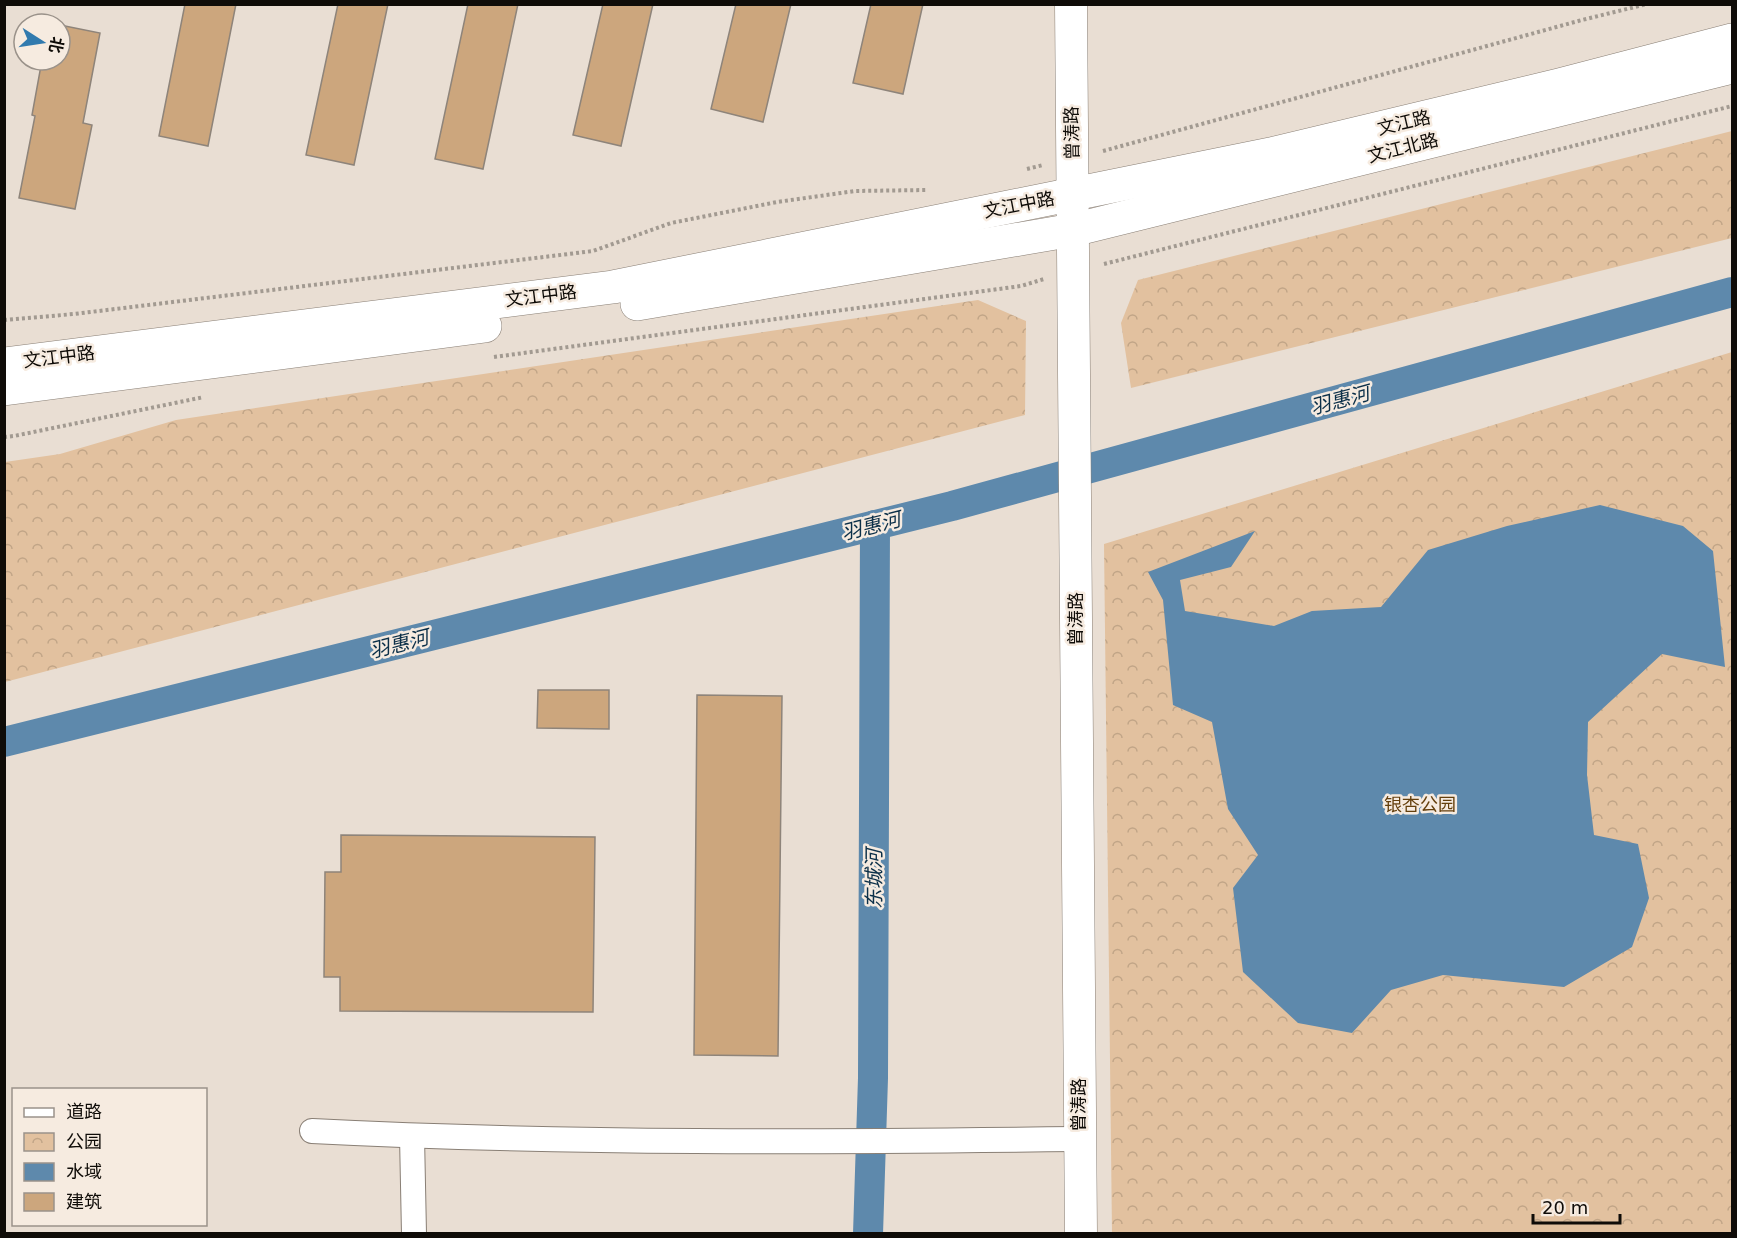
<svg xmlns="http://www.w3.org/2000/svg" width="1737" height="1238" font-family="'DejaVu Sans','Noto Sans SC',sans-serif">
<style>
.park{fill:url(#park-crowns)}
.water{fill:#5e89ac}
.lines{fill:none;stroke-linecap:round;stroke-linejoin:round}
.canal{stroke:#5e89ac;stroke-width:30}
.building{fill:#cca67d;stroke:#8e847a;stroke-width:1.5}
.minor-casing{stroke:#897f75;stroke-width:26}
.tertiary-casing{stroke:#897f75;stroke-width:33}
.secondary-casing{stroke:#897f75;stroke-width:34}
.path{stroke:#a29a91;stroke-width:4;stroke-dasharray:3 3;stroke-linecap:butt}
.minor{stroke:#fff;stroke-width:24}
.tertiary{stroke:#fff;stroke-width:32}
.secondary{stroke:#fff;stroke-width:33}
.labels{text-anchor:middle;stroke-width:5;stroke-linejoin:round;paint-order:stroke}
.street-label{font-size:18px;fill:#0f0c08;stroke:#f6ebe0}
.park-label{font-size:18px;fill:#643f0c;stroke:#f6ebe0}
.water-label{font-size:20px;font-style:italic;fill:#0b2f48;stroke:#f6ebe0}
</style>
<defs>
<pattern id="park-crowns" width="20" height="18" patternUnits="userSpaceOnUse" patternTransform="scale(1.5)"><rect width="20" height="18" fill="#e2c19f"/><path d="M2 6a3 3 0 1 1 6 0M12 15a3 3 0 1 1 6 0" fill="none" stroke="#c1a587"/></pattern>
</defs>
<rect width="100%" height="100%" fill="#e9ded3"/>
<g class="park">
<path d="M1732 131V238L1131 388 1121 323 1138 280Z"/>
<path d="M978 300 1026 321 1025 415 5 682V462L60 454 176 420Z"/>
<path d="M1732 352V1233H1112L1104 544Z"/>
</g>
<path class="water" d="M1600 505 1683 526 1713 551 1725 667 1662 654 1588 722 1587 775 1594 835 1638 844 1649 898 1632 947 1564 987 1443 975 1391 990 1352 1033 1298 1023 1243 972 1233 888 1258 855 1228 809 1212 722 1173 705 1163 600 1148 572 1255 531 1231 567 1180 580 1185 611 1274 626 1312 611 1381 607 1428 550 1507 526Z"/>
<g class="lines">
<g class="canal">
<path d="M4 742 952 506 1732 292"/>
<path d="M868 1234 873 1078 875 525"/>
</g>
</g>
<g class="building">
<path d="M185 4H236L208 146 159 136Z"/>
<path d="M338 4H388L354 165 306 155Z"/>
<path d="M468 4H518L483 169 435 159Z"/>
<path d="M603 4H653L621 146 573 135Z"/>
<path d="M736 4H791L763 122 711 109Z"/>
<path d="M871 4H923L903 94 853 83Z"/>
<path d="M60 25 100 33 83 123 92 125 75 209 19 198 35 116 32 115 42 60H60Z"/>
<path d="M538 690H609V729L537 728Z"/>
<path d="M697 695 782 696 778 1056 694 1055Z"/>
<path d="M341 835 595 837 593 1012 340 1011V977H324L325 872H341Z"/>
</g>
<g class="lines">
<defs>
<g id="minor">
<path d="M312 1131C568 1144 824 1142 1079 1139"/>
<path d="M412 1136 414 1234"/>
</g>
<path id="tertiary" d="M1071 4 1081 1234"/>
<g id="secondary">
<path d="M637 304 1073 230 1732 67"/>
<path d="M4 364 613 287 1271 154 1559 85 1732 40"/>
<path d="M4 389 485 326"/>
</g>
</defs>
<use href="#minor" class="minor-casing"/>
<use href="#tertiary" class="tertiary-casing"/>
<use href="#secondary" class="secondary-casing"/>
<g class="path">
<path d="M1103 151 1582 20 1647 4"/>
<path d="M1027 169 1043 165"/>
<path d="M1104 264 1732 106"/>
<path d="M4 320 74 314 593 251 671 223 777 202 855 191 926 190"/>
<path d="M494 357 1021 286 1044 279"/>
<path d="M4 437 14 436 204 397"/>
</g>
<use href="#minor" class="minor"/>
<use href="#tertiary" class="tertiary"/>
<use href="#secondary" class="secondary"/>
</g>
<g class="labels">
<g class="street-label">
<text transform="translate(1404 123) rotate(-13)" y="6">文江路</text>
<text transform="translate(1072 133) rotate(-91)" y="6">曾涛路</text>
<text transform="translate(1403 148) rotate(-14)" y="6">文江北路</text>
<text transform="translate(1019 205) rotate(-11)" y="6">文江中路</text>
<text transform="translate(541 296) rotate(-7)" y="6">文江中路</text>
<text transform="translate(59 357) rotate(-7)" y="6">文江中路</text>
<text transform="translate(1076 619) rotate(-90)" y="6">曾涛路</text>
<text transform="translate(1079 1105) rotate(-90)" y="6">曾涛路</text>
</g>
<g class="park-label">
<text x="1420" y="811">银杏公园</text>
</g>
<g class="water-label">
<text transform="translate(1340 400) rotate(-15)" y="7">羽惠河</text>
<text transform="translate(871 526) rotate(-14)" y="7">羽惠河</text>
<text transform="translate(399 644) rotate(-14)" y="7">羽惠河</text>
<text transform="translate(874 879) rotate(-90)" y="7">东城河</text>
</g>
</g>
<rect width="1737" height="1238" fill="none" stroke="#0f0c08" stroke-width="12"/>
<rect x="12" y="1088" width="195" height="138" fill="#f6ebe0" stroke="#9a928a" stroke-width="1.5"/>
<rect x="24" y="1108" width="30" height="9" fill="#ffffff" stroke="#9a928a" stroke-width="1.5"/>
<text x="66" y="1118" font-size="18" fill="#0f0c08">道路</text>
<rect x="24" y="1133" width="30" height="18" fill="url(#park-crowns)" stroke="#9a928a" stroke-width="1.5"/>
<text x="66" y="1148" font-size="18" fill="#0f0c08">公园</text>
<rect x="24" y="1163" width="30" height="18" fill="#5e89ac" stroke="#9a928a" stroke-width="1.5"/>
<text x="66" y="1178" font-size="18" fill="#0f0c08">水域</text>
<rect x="24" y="1193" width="30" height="18" fill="#cca67d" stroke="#9a928a" stroke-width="1.5"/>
<text x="66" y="1208" font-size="18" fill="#0f0c08">建筑</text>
<g transform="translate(42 42) rotate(102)"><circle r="28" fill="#f6ebe0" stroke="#9a928a" stroke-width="1.5"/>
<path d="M0-4.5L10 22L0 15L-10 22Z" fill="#317aae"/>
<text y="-9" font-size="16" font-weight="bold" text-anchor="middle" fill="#0f0c08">北</text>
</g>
<path d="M1533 1214v9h87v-9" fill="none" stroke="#0f0c08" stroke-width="3"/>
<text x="1542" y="1214" font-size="18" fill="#0f0c08" stroke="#f6ebe0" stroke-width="4.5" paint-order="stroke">20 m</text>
</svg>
